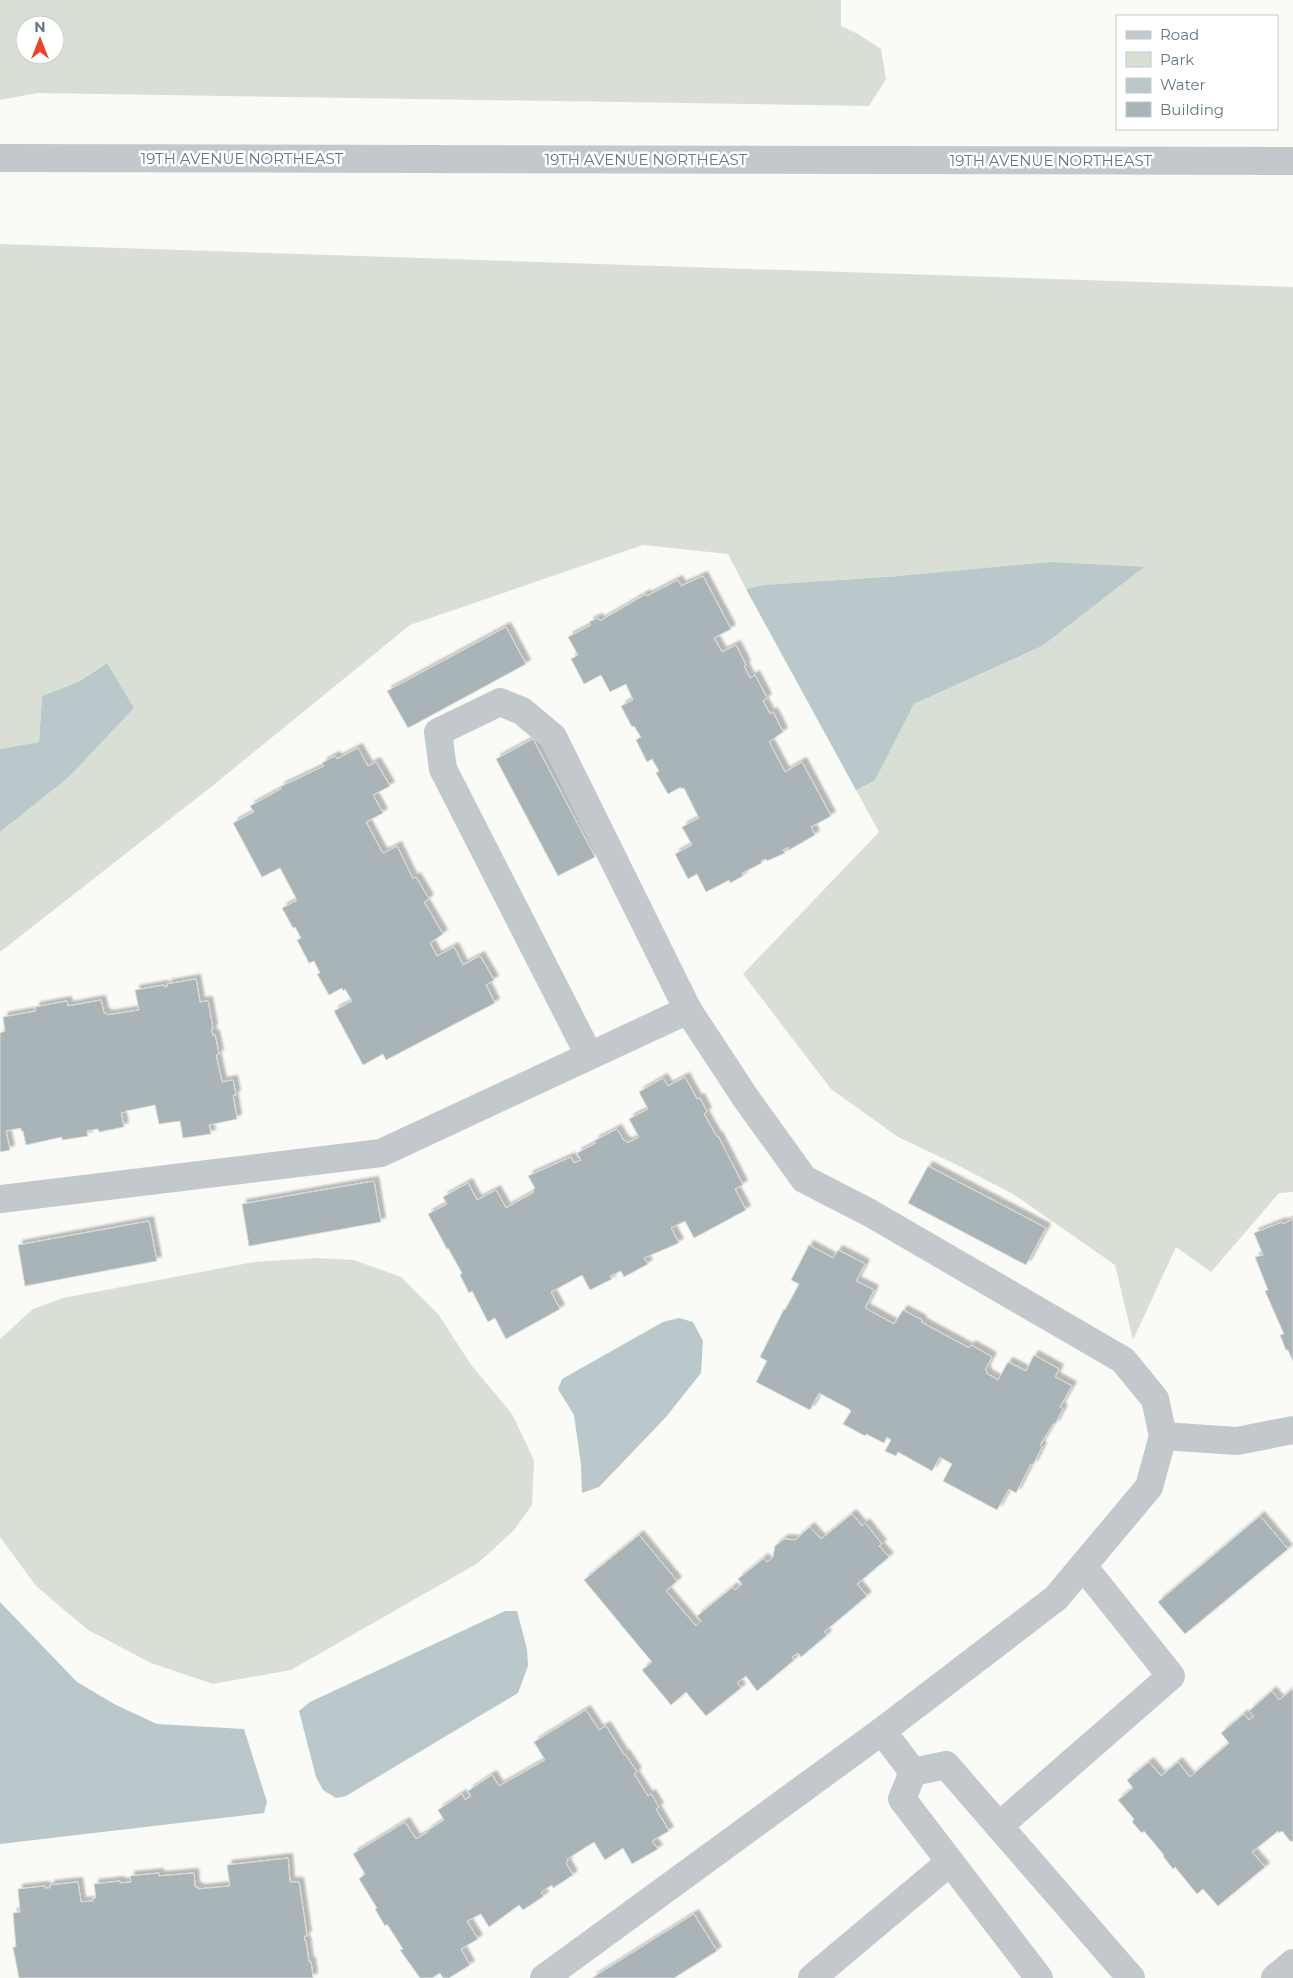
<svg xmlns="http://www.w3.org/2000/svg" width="1293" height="1978" font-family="Montserrat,sans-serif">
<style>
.green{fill:#dadfd6;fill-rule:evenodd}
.water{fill:#bac8cb}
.building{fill:#a9b4b9;stroke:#dcdbd9;filter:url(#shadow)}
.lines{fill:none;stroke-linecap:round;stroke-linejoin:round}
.minor{stroke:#c3c8cc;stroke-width:28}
.labels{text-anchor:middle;stroke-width:5;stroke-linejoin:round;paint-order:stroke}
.street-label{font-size:15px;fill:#637884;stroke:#fff}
</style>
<defs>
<filter id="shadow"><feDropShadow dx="4.5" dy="-4.5" stdDeviation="1" flood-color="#0004"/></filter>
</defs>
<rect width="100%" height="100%" fill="#fafaf7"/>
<g class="green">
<path d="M0 0H841V26L858 34 881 49 886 79 869 106 37 93 0 100ZM25 25H55V55H25Z"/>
<path d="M0 244 1293 287V1192L1279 1193 1211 1272 1176 1247 1133 1340 1115 1265 1013 1194 955 1164 898 1137 831 1089 743 974 879 832 856 790 875 779 914 704 1042 646 900 576 763 585 746 589 728 554 643 545 410 625 211 787 0 952V832L69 777 134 708 106 663 78 682 42 696 39 742 0 749Z"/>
<path d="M316 1258 354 1260 401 1277 438 1314 472 1366 512 1414 534 1460 532 1505 514 1530 478 1563 291 1670 213 1684 151 1663 88 1630 36 1586 0 1537V1339L33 1309 63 1298 254 1262Z"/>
</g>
<g class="water">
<path d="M1051 562 1144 567 1042 646 914 704 875 780 856 790 746 589 763 585 900 576Z"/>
<path d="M107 663 134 708 69 777 0 832V749L39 742 42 696 78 682Z"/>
<path d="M679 1318 693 1322 703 1341 701 1373 666 1417 599 1487 582 1493 581 1465 574 1415 558 1389 562 1379 663 1322Z"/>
<path d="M0 1602 77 1682 116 1705 157 1724 244 1729 267 1802 264 1813 0 1844Z"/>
<path d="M505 1611H517L527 1649 528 1666 518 1693 346 1796 336 1798 323 1790 316 1777 299 1711 310 1702Z"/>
</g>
<g class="building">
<path d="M703 576 731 629 714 638 722 652 736 645 746 665 744 666 750 678 755 675 767 698 763 701 770 714 773 712 783 732 769 742 785 772 802 762 831 816 811 827 815 835 789 850 788 847 783 850 785 853 767 861 766 859 761 861 762 863 742 873 743 876 730 883 729 880 706 892 697 874 688 879 675 854 692 845 682 827 699 818 684 788 681 789V787L668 794 656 773 659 771 652 759 647 762 636 740 641 737 634 726 632 727 621 706 633 700 626 684 610 692 601 675 584 684 571 659 578 655 568 637 591 625 589 622 598 618 600 621 646 594 647 596 678 580 681 586Z"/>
<path d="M506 627 526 664 408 728 387 691Z"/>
<path d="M533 739 595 857 558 876 496 759Z"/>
<path d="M358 748 368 766 376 762 390 786 373 795 383 813 366 822 382 852 384 853 397 846 413 879 416 877 429 899 424 902 443 934 430 943 437 956 454 947 463 965 480 956 494 980 486 985 495 1003 386 1060 383 1054 363 1065 334 1011 352 1001 345 989 343 991 342 988 329 995 317 974 320 973 314 961 309 963 297 940 301 938 295 927 293 928 282 908 296 901V898L280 868 262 877 233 823 254 812 250 806 281 789 280 787 324 766 322 763 335 756 337 759Z"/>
<path d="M196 979 200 1002 208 1001 213 1029H211L213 1035H215L219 1054 216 1055 222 1082 233 1080 236 1095H233L237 1119 209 1125 211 1134 183 1138 180 1121 159 1124 155 1105 126 1111V1112L121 1113 124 1127 99 1132 98 1129 87 1131 88 1136 62 1140V1137L26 1145 23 1131H21V1128L6 1131 10 1150 0 1152V1033L5 1031 3 1017 36 1011 35 1007 67 1001 68 1006 101 1000 104 1013H106L107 1015 139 1010 135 990 164 985V987L168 986 167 984Z"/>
<path d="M685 1077 697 1099 700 1098 707 1112 704 1114 717 1137 718 1136 743 1185 735 1189 746 1210 694 1238 685 1221 671 1228 679 1243 644 1258 648 1264 624 1277 621 1271 610 1276 612 1279 590 1290 582 1275 551 1292 560 1309 506 1339 495 1318 488 1322 472 1291 469 1293 460 1275 462 1273 448 1248 447 1249 428 1214 447 1204 443 1197 468 1183 477 1200 496 1190 506 1208 534 1192 533 1190 535 1188 528 1176 571 1157 574 1163 581 1160 577 1153 596 1143 594 1141 617 1129 624 1141 625 1140 627 1143 639 1137 629 1119 648 1109 639 1092 663 1078 668 1086Z"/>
<path d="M928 1166 1046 1228 1026 1265 908 1203Z"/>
<path d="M374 1181 381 1222 249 1246 242 1204Z"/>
<path d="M1293 1219V1361L1288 1350H1286L1280 1335 1284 1334 1265 1291 1268 1290 1255 1257 1263 1255 1254 1233 1282 1222 1283 1224Z"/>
<path d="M149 1221 157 1261 25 1286 18 1245Z"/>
<path d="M809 1245 833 1258 838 1250 865 1264 856 1281 874 1290 865 1308 894 1324 903 1310 922 1320 921 1322 969 1348 971 1345 992 1357 985 1370 987 1371 986 1373 998 1380 1008 1362 1026 1371 1034 1355 1059 1369 1055 1377 1072 1386 1060 1407 1063 1409 1055 1424H1053L1040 1445 1042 1447 1033 1465 1031 1464 1016 1493 1009 1489 997 1510 943 1481 952 1464 940 1457 932 1471 898 1452 896 1456 885 1451 891 1440 887 1437 884 1443 866 1434 865 1436 843 1424 851 1411 849 1409 819 1393 810 1410 756 1382 767 1361 760 1357 784 1309 785 1310 799 1284 791 1280Z"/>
<path d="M852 1514 862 1526 865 1523 882 1544 879 1546 889 1557 857 1584 867 1596 824 1632 827 1635 801 1657 798 1653 792 1657 794 1660 757 1691 746 1676 737 1683 741 1688 706 1716 686 1692 671 1705 642 1670 652 1662 584 1580 639 1535 677 1581 666 1591 696 1626 701 1621 697 1616 733 1587 735 1590 742 1584 738 1579 764 1558 767 1562 773 1557 775 1546 784 1539 795 1540 810 1527 821 1539Z"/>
<path d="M1260 1516 1288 1549 1185 1634 1158 1602Z"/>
<path d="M1293 1689V1840L1291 1842 1282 1831 1279 1833 1278 1831 1252 1852 1265 1867 1218 1906 1203 1889 1197 1894 1175 1867 1173 1869 1163 1856 1164 1855 1144 1831 1142 1833 1132 1822 1134 1819 1118 1800 1133 1788 1127 1780 1149 1762 1161 1776 1178 1762 1190 1777 1229 1743 1221 1733 1244 1714 1249 1720 1254 1716 1249 1711 1272 1691 1279 1700Z"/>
<path d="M586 1710 599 1730 606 1726 624 1755 625 1754 637 1772 634 1774 648 1796 651 1794 659 1807 656 1809 669 1831 652 1841 658 1849 632 1864 623 1848 605 1860 594 1842 567 1859 568 1861 566 1863 573 1875 553 1888 552 1885 541 1892 544 1896 523 1910 519 1905 489 1927 481 1914 467 1921 478 1939 461 1949 470 1965 449 1978H443L440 1973 432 1978H420L400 1950 403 1949 387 1924 385 1926 375 1909 377 1908 359 1879 365 1874 353 1854 405 1822 416 1839 428 1832 427 1831 444 1820 438 1810 462 1794 465 1800 471 1796 468 1791 492 1775 499 1786 545 1760 534 1742Z"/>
<path d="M288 1858 290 1882H299L307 1936H304L305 1941H306L309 1962H311L313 1978H19L13 1947H16L13 1913 20 1912 18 1889 45 1886V1888H50V1885L78 1882 81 1902 93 1901V1898H96L94 1884 120 1881V1883L131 1882 130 1876 159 1873V1876L194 1873 195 1887H198V1889L230 1886 227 1865Z"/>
<path d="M694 1914 717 1951 674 1978H592Z"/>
</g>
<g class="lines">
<g class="minor">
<path d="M0 158 1293 161"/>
<path d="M589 1055 443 769 438 732 500 702 522 711 553 737 688 1010"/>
<path d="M0 1199 381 1153 688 1010 745 1097 804 1179 870 1213 1123 1360 1155 1399 1163 1436 1149 1487 1056 1598 882 1731 544 1978"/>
<path d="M1163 1436 1237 1441 1293 1430"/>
<path d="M882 1731 913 1772"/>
<path d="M999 1826 1171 1676 1083 1566"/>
<path d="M812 1978 950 1862"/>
<path d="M1039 1978 902 1799 913 1772 946 1765 1131 1978"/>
<path d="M1275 1978 1293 1963"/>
</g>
</g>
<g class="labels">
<g class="street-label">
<text x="242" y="164">19TH AVENUE NORTHEAST</text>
<text x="646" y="165">19TH AVENUE NORTHEAST</text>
<text x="1051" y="166">19TH AVENUE NORTHEAST</text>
</g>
</g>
<rect x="1116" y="15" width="162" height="115" fill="#ffffff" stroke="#c1c9ce"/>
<rect x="1126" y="31" width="25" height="8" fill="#c3c8cc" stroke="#c1c9ce"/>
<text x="1160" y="40" font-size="15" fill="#637884">Road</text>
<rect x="1126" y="52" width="25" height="15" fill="#dadfd6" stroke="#c1c9ce"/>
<text x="1160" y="65" font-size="15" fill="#637884">Park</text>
<rect x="1126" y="78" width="25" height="15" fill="#bac8cb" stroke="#c1c9ce"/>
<text x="1160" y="90" font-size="15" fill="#637884">Water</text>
<rect x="1126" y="102" width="25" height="15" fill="#a9b4b9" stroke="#c1c9ce"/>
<text x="1160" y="115" font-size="15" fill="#637884">Building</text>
<g transform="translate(40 40)"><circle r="24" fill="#ffffff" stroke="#c1c9ce"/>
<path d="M0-4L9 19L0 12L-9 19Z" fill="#ea4427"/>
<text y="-8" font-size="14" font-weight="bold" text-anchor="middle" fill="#637884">N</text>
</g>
</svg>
